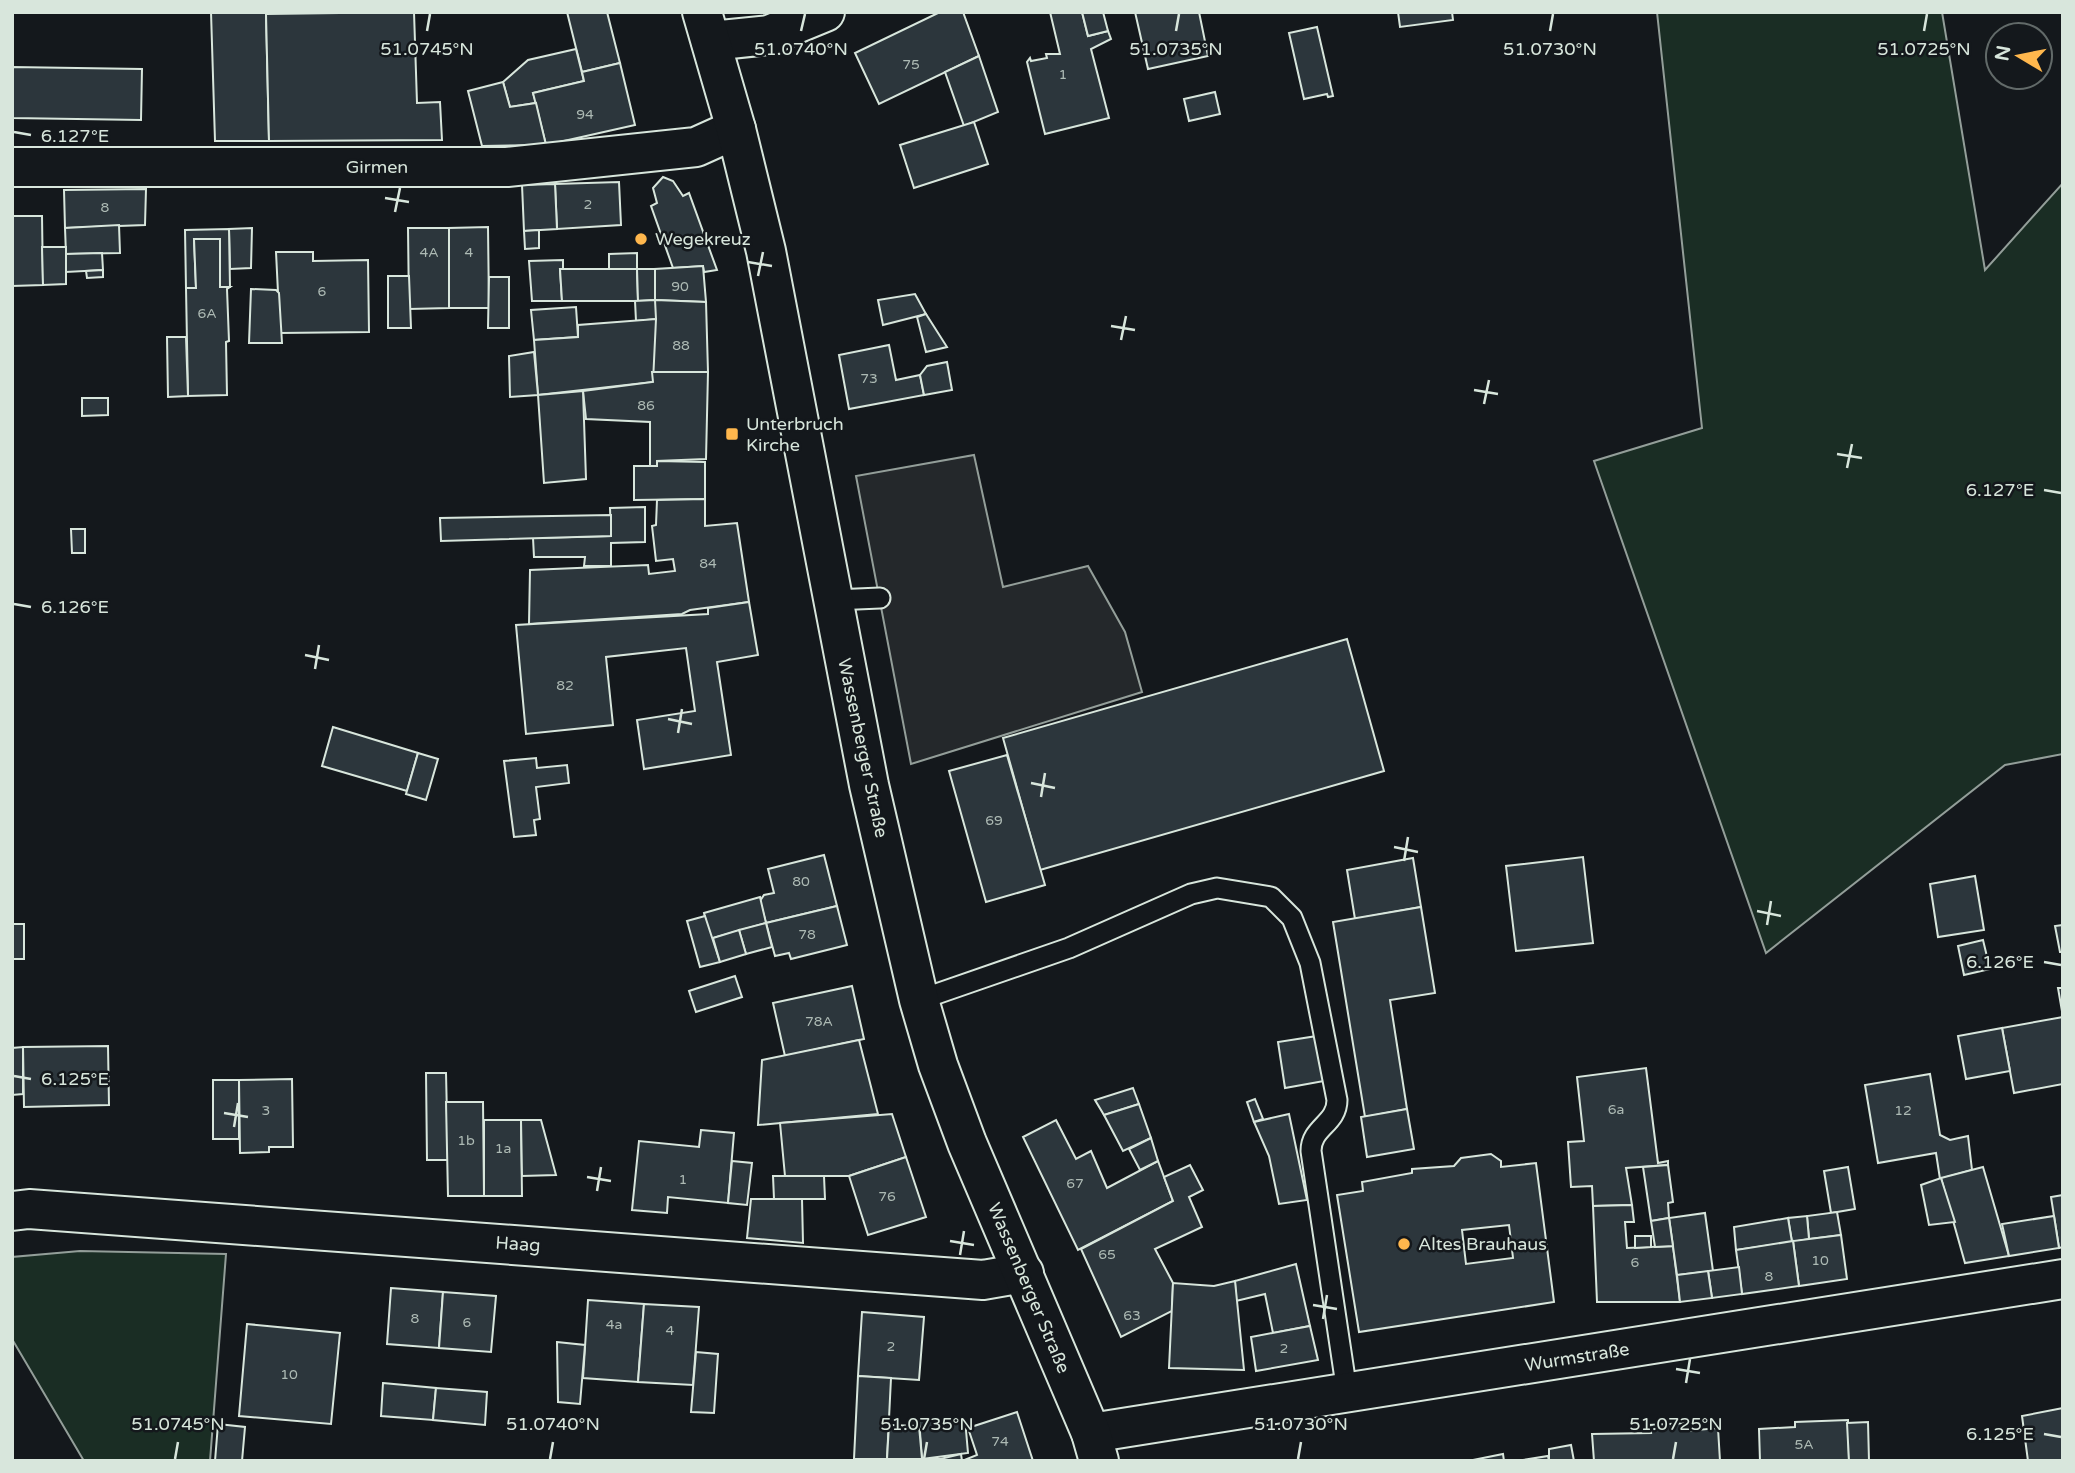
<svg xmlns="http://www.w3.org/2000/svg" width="2075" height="1473" font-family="'Varela Round',sans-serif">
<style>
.green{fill:#1a2d24;stroke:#939e99;stroke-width:2}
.parking{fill:#24282b;stroke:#939e99;stroke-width:2}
.building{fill:#2c363c;stroke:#d8e6dc;stroke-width:2;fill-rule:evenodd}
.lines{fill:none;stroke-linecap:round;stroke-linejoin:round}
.service-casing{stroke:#d8e6dc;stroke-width:23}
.minor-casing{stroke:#d8e6dc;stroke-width:42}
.primary-casing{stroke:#d8e6dc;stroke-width:42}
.service{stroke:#14181c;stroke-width:19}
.minor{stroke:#14181c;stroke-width:38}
.primary{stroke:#14181c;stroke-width:38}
.ticks{fill:none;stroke:#d8e6dc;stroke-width:2.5}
.poi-dot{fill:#ffb74d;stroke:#14181c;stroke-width:2.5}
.labels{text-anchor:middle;stroke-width:5;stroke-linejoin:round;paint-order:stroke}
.number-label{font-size:14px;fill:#adbab4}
.street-label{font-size:18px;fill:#d8e6dc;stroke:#14181c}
.poi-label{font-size:18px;fill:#d8e6dc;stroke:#14181c;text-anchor:start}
.ticks-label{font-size:18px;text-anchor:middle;fill:#d8e6dc;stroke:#14181c;stroke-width:5;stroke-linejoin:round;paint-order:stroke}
</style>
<rect width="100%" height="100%" fill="#14181c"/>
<g class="green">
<path d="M1657 12H1942L1985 270 2063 183V754L2005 765 1766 953 1594 461 1702 428Z"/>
<path d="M80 1251 226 1254 210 1461H84L12 1339V1257Z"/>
</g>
<path class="parking" d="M974 455 1003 587 1088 566 1125 632 1142 692 911 764 856 476Z"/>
<g class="building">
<path d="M211 12H328L266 14 269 141H215Z"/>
<path d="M414 12 417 103 440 102 442 140 269 141 266 14Z"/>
<path d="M567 12H607L620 63 582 72Z"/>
<path d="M940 12H963L979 56 879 104 855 53Z"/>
<path d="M1050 12H1082L1088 36 1108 31 1111 39 1091 49 1109 118 1045 134 1027 62 1030 58 1031 61 1047 58 1046 54H1060Z"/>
<path d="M1082 12H1103L1108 31 1088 36Z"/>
<path d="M1135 12H1199L1208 56 1148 69Z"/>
<path d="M1398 12H1452L1453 20 1400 27Z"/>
<path d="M1317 27 1333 96 1328 97 1327 94 1304 99 1289 33Z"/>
<path d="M576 49 584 81 533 93 536 103 510 107 503 82 528 60Z"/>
<path d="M979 56 998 112 964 126 945 72Z"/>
<path d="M620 63 635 125 546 145 533 93 584 81 582 72Z"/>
<path d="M12 67 142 69 141 120 12 118Z"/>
<path d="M503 82 510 107 536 103 546 145 482 146 468 91Z"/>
<path d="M1215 92 1220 114 1189 121 1184 99Z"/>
<path d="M974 122 988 164 914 188 900 145Z"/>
<path d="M663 177 673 181 683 196 689 193 717 270 704 272 703 266 673 268 651 206 657 203 653 188Z"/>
<path d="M619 182 621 225 557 229 555 184Z"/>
<path d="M555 184 557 229 524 231 522 185Z"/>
<path d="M146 189 145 225 65 228 64 190Z"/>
<path d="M12 216H42L43 285 12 286Z"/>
<path d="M119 225 120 253 66 254 65 228Z"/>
<path d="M488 227 489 308H449V228Z"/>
<path d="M252 228 251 268 230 269 229 229Z"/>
<path d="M408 228H449V308L409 309Z"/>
<path d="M229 229 230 287H220V239H194L196 288H186L185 230Z"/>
<path d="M539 230V248L525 249 524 231Z"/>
<path d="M194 239H220V287H230L227 289 229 341 226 342 227 395 188 396 186 288H196Z"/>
<path d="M42 247H66V284L43 285Z"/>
<path d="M276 252H313V261L368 260 369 332 280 333Z"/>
<path d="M102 253 103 270 66 272V254Z"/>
<path d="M637 253V269H609V254Z"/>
<path d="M563 260V269H560L562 301H532L529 261Z"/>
<path d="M703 266 706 302 655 300V269Z"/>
<path d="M560 269H637L638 301H562Z"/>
<path d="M637 269H655V300L638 301Z"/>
<path d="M103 270V277L87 278 86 271Z"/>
<path d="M388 276H409L411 328H388Z"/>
<path d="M489 277H509V328H488Z"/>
<path d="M251 289 276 290 279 293 282 343H249Z"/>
<path d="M915 294 926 314 883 325 878 300Z"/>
<path d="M655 300 706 302 708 372H652Z"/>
<path d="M655 300 656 319 636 321 635 301Z"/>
<path d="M576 307 578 337 534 340 531 310Z"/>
<path d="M926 314 947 347 926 352 917 317Z"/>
<path d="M656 319 653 382 538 395 534 340 578 337V325Z"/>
<path d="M167 337H186L188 396 168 397Z"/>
<path d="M889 345 896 380 920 375 924 395 849 409 839 355Z"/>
<path d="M534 352 538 395 510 397 509 356Z"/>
<path d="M947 362 952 390 924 395 920 375 927 366Z"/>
<path d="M652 372H708L706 459 657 461V466H650V422L586 419 583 391 653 382Z"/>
<path d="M583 391 586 479 544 483 538 395Z"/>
<path d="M82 398H108V415L82 416Z"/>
<path d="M657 461 705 462V499L634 500V466H657Z"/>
<path d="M705 499V526L737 523 749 602 690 610 682 614 529 624 530 570 648 565 649 574 675 571 673 559 656 561 652 526 656 525 657 500Z"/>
<path d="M645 507V542L611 543V566H584L585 557H534L533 538 611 536 610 508Z"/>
<path d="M611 515V536L441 541 440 518Z"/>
<path d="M71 529H85V553H72Z"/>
<path d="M749 602 758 655 717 662 731 755 644 769 637 720 695 711 686 648 606 657 613 725 526 734 516 625 708 614V608Z"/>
<path d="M1347 639 1384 771 1040 870 1003 738Z"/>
<path d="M333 727 418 753 407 791 322 766Z"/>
<path d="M418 753 438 759 426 800 406 794Z"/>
<path d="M1007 755 1045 885 986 902 949 771Z"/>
<path d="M536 758 537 768 567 765 569 783 536 787 540 819 534 820 536 835 514 837 504 761Z"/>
<path d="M824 855 837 906 766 923 760 901 764 895 774 893 768 869Z"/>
<path d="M1583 857 1593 943 1516 951 1506 866Z"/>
<path d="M1413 858 1421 907 1355 919 1347 870Z"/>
<path d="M1975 876 1984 930 1938 937 1930 884Z"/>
<path d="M760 897 766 923 710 939 704 913Z"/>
<path d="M837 906 847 945 791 959 789 953 775 956 766 923Z"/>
<path d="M1421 907 1435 993 1390 1000 1407 1109 1365 1117 1333 922Z"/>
<path d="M705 916 720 962 700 967 687 921Z"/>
<path d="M766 923 772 947 746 954 739 930Z"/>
<rect x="12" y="924" width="12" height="35"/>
<path d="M2063 925V952H2060L2055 926Z"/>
<path d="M739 930 746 954 720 962 713 938Z"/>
<path d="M1983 940 1990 969 1964 975 1958 946Z"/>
<path d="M735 976 742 997 696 1012 689 991Z"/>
<path d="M852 986 864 1039 785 1056 773 1003Z"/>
<path d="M2058 988H2063V1017Z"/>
<path d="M2063 1017V1084L2014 1093 2002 1028Z"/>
<path d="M2002 1028 2010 1071 1966 1079 1958 1036Z"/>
<path d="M1317 1036 1324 1081 1285 1088 1278 1042Z"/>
<path d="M859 1040 878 1114 758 1125 762 1060Z"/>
<path d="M108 1046 109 1105 24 1107 23 1047Z"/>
<path d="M23 1047V1094L12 1095V1048Z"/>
<path d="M1646 1068 1658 1163 1668 1161V1165L1626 1168 1632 1205 1593 1206 1592 1186 1571 1187 1568 1142 1584 1141 1577 1077Z"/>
<path d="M426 1073H446L448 1160H427Z"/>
<path d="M1930 1074 1940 1135 1950 1140 1968 1136 1972 1170 1940 1179 1936 1153 1878 1163 1865 1085Z"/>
<path d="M292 1079 293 1147H269V1152L240 1153 239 1080Z"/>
<rect x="213" y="1080" width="26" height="59"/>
<path d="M1133 1088 1139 1104 1104 1115 1095 1100Z"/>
<path d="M1255 1099 1263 1119 1254 1122 1247 1102Z"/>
<path d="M446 1102H483L484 1196H448Z"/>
<path d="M1139 1104 1151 1138 1123 1151 1104 1115Z"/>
<path d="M1407 1109 1414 1149 1367 1157 1361 1117Z"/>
<path d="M892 1114 906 1157 849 1176H785L780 1123Z"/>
<path d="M1289 1114 1307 1200 1279 1204 1269 1156 1254 1122Z"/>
<path d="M484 1120H521L522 1196H484Z"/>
<path d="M521 1120H541L556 1175 522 1176Z"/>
<path d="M1056 1120 1076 1159 1091 1151 1107 1188 1158 1161 1173 1201 1078 1250 1023 1137Z"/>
<path d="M701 1130 734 1133 728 1203 668 1197 667 1213 632 1210 639 1141 699 1147Z"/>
<path d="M1151 1138 1158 1161 1140 1170 1129 1149Z"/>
<path d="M1491 1154 1501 1161V1167L1536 1163 1554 1302 1359 1332 1337 1195 1363 1191 1362 1182 1412 1173V1169L1454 1166 1461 1158ZM1509 1225 1513 1258 1466 1264 1462 1230Z"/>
<path d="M906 1157 926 1217 868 1235 849 1176Z"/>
<path d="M732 1161 752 1163 747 1205 728 1203Z"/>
<path d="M1190 1165 1203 1190 1189 1197 1202 1227 1155 1249 1173 1283 1172 1311 1121 1337 1081 1249 1173 1201 1164 1177Z"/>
<path d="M1668 1165 1673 1202 1668 1203 1669 1218 1651 1221 1643 1167Z"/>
<path d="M1848 1167 1855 1209 1831 1213 1824 1171Z"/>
<path d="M1983 1167 2009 1256 1965 1263 1941 1178Z"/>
<path d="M773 1176H824L825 1199H774Z"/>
<path d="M1941 1178 1955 1222 1929 1225 1921 1185Z"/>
<path d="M2063 1195V1247L2059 1248 2051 1197Z"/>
<path d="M751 1199H802L803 1243 747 1238Z"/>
<path d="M1632 1205 1634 1222H1625L1627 1248 1673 1246 1680 1302H1597L1593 1206Z"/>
<path d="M1837 1212 1841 1235 1809 1239 1807 1216Z"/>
<path d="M1705 1213 1713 1271 1677 1275 1669 1218Z"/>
<path d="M1807 1216 1809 1239 1792 1242 1788 1218Z"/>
<path d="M2054 1216 2059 1248 2009 1256 2002 1224Z"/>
<path d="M1669 1218 1673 1246 1655 1247 1651 1221Z"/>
<path d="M1788 1218 1792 1242 1736 1250 1734 1227Z"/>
<path d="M1841 1235 1847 1279 1799 1286 1793 1241Z"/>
<path d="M1635 1236H1651V1247L1635 1248Z"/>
<path d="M1793 1241 1799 1286 1742 1294 1736 1250Z"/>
<path d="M1296 1264 1310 1326 1273 1333 1265 1294 1236 1301 1235 1281Z"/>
<path d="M1739 1267 1742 1294 1712 1298 1708 1271Z"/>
<path d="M1708 1271 1712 1298 1680 1302 1677 1275Z"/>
<path d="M1235 1281 1244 1370 1169 1368 1173 1283 1214 1286Z"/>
<path d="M391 1288 443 1292 439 1348 387 1344Z"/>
<path d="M443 1292 496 1296 491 1352 439 1348Z"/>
<path d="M588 1300 644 1304 638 1382 583 1378Z"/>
<path d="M644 1304 699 1307 693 1385 638 1382Z"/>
<path d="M862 1312 924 1317 919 1380 858 1376Z"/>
<path d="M247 1324 340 1333 331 1424 239 1416Z"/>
<path d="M1310 1326 1318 1360 1256 1371 1251 1337Z"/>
<path d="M557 1342 585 1345 580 1404 558 1402Z"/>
<path d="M696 1352 718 1354 714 1413 691 1412Z"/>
<path d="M858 1376 891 1378 887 1459H854Z"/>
<path d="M383 1383 436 1388 433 1420 381 1416Z"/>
<path d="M436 1388 487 1392 485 1425 433 1420Z"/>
<path d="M2063 1408V1461H2028L2022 1416Z"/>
<path d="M1017 1412 1033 1461H962L977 1455 968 1428Z"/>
<path d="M919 1419H965L968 1453 922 1459Z"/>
<path d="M1848 1420 1849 1461H1760L1759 1429 1795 1427V1422Z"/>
<path d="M1868 1422 1869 1461H1849L1847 1423Z"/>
<path d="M1688 1423 1687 1431 1718 1428 1720 1461H1594L1592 1434 1651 1433 1649 1425Z"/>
<path d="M218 1424 245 1427 242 1461H215Z"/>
<path d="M889 1425 919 1426 922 1459H887Z"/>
<path d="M1571 1445 1574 1461H1549V1449Z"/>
<path d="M961 1454 962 1461H940V1459Z"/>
<path d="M1503 1454 1504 1461H1468Z"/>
<path d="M1548 1456 1549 1461H1517Z"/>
<rect x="854" y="1459" width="86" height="2"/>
</g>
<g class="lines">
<defs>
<g id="service">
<path d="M834 600 880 598"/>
<path d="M919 1000 1069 948 1191 894 1217 888 1271 897 1292 918 1310 963 1337 1100C1337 1124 1311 1127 1311 1151L1347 1392"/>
</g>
<g id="minor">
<path d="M711 41 769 35 825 12"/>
<path d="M12 167H507L696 147 736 129"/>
<path d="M12 1211 29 1209 983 1280 1024 1273"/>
<path d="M1091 1433 2063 1279"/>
</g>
<path id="primary" d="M702 12 736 129 766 251 869 785 919 1000 938 1065 967 1143 1091 1433 1099 1461"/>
</defs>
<use href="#service" class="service-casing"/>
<use href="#minor" class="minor-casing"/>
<use href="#primary" class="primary-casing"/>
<use href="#service" class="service"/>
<use href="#minor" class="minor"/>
<use href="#primary" class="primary"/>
</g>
<path class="ticks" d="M427 31 430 14M801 31 805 14M1176 31 1179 14M1550 31 1553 14M1924 31 1927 14M14 132 31 135M385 198 409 202M395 212 400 188M748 262 772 266M758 276 763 252M1111 326 1135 330M1121 340 1126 316M1474 390 1498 394M1484 404 1489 380M1837 454 1862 458M1847 468 1852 444M2044 490 2061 493M14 604 31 607M305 655 329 660M315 669 319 645M668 719 692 724M678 733 682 709M1031 783 1055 788M1041 797 1045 773M1394 847 1418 852M1404 861 1408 837M1757 911 1781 916M1767 925 1771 901M2044 962 2061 965M14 1076 31 1079M224 1113 248 1117M234 1127 238 1103M587 1177 611 1181M597 1191 601 1167M950 1241 974 1245M960 1255 964 1231M1313 1305 1337 1309M1323 1319 1327 1295M1676 1369 1700 1373M1686 1383 1690 1359M2044 1434 2061 1437M175 1459 178 1442M550 1459 553 1442M924 1459 927 1442M1298 1459 1301 1442M1673 1459 1676 1442"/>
<g class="poi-dot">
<circle cx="641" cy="239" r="7"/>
<rect x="725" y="427" width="14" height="14" rx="3.5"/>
<circle cx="1404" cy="1244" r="7"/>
</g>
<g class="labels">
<g class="number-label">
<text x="911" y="69">75</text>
<text x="1063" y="79">1</text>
<text x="585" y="119">94</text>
<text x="588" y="209">2</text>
<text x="105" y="212">8</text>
<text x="429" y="257">4A</text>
<text x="469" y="257">4</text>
<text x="680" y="291">90</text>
<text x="322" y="296">6</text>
<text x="207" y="318">6A</text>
<text x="681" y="350">88</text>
<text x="869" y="383">73</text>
<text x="646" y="410">86</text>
<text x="708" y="568">84</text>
<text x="565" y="690">82</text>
<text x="994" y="825">69</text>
<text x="801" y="886">80</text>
<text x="807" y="939">78</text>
<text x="819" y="1026">78A</text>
<text x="1616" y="1114">6a</text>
<text x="266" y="1115">3</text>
<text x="1903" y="1115">12</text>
<text x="466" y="1145">1b</text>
<text x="503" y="1153">1a</text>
<text x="683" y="1184">1</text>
<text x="1075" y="1188">67</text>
<text x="887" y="1201">76</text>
<text x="1107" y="1259">65</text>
<text x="1820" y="1265">10</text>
<text x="1635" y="1267">6</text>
<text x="1769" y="1281">8</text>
<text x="1132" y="1320">63</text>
<text x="415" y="1323">8</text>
<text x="467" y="1327">6</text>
<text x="614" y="1329">4a</text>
<text x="670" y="1335">4</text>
<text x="891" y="1351">2</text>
<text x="1284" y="1353">2</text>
<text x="289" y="1379">10</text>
<text x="1000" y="1446">74</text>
<text x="1804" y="1449">5A</text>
</g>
<g class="street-label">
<text x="377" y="173">Girmen</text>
<text transform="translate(863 748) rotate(78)" y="6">Wassenberger Straße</text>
<text transform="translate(518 1244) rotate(4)" y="6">Haag</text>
<text transform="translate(1029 1288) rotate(67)" y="6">Wassenberger Straße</text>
<text transform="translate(1577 1357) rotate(-9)" y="6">Wurmstraße</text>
</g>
<g class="poi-label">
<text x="655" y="245">Wegekreuz</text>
<text x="746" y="430">Unterbruch<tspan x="746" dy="21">Kirche</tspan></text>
<text x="1418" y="1250">Altes Brauhaus</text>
</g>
</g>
<g class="ticks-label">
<text x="427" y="55">51.0745°N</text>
<text x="801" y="55">51.0740°N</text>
<text x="1550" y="55">51.0730°N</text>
<text x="1924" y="55">51.0725°N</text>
<text x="1176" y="55">51.0735°N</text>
<text x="75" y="142">6.127°E</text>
<text x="2000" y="496">6.127°E</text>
<text x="75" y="613">6.126°E</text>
<text x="2000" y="968">6.126°E</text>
<text x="75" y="1085">6.125°E</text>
<text x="178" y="1430">51.0745°N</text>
<text x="553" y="1430">51.0740°N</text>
<text x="927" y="1430">51.0735°N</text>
<text x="1301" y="1430">51.0730°N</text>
<text x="1676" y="1430">51.0725°N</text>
<text x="2000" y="1440">6.125°E</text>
</g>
<rect width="2075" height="1473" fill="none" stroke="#d8e6dc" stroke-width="28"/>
<g transform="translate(2019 56) rotate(280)"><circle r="33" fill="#14181c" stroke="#626a69" stroke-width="2"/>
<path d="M0-5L12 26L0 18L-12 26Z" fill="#ffb74d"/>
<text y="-10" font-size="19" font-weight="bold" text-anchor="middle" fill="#d8e6dc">N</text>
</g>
</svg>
